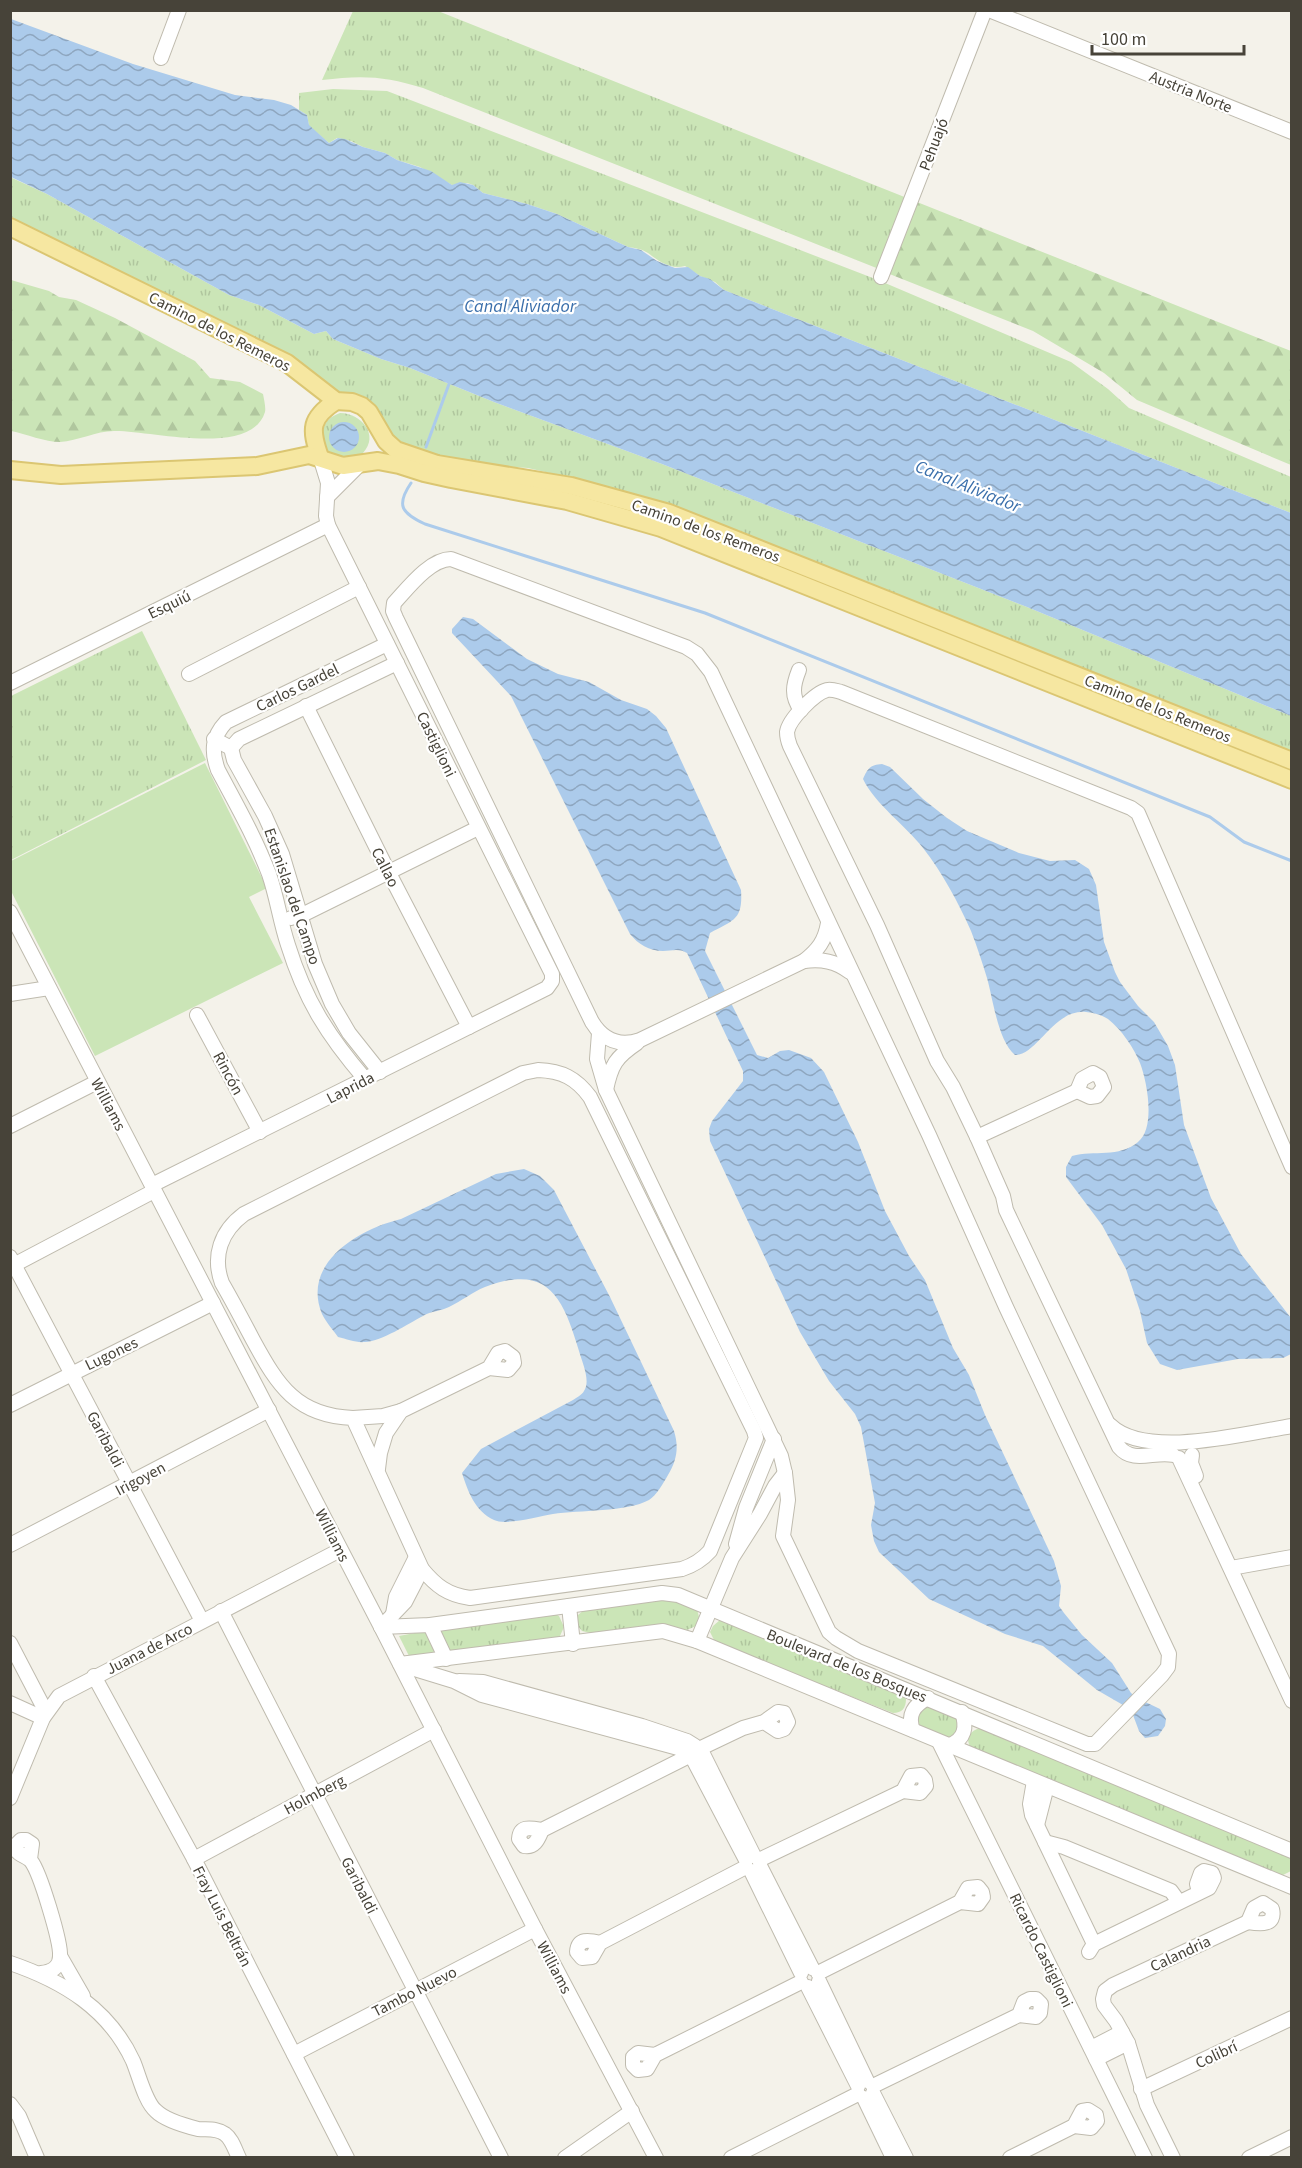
<svg xmlns="http://www.w3.org/2000/svg" width="1302" height="2168" font-family="'Source Sans 3',sans-serif">
<style>
.grass{fill:url(#grass-tufts)}
.forest{fill:url(#forest-firs)}
.pitch{fill:#cbe5b7}
.water{fill:url(#water-waves)}
.lines{fill:none;stroke-linecap:round;stroke-linejoin:round}
.stream{stroke:#accbeb;stroke-width:3}
.minor-casing{stroke:#bfbbae;stroke-width:16}
.major-casing{stroke:#dbc672;stroke-width:20}
.minor{stroke:#fff;stroke-width:14}
.major{stroke:#f6e7a1;stroke-width:16}
.labels{text-anchor:middle;stroke-width:4.5;stroke-linejoin:round;paint-order:stroke}
.street-label{font-size:16px;fill:#474339;stroke:#fff}
.water-label{font-size:18px;font-style:italic;fill:#3a6fab;stroke:#fff}
</style>
<defs>
<pattern id="grass-tufts" width="24" height="20" patternUnits="userSpaceOnUse" patternTransform="scale(1.5)"><rect width="24" height="20" fill="#cbe5b7"/><path d="M3 7l-1-3M5 7V3M7 7l1-3M15 17l-1-3M17 17v-4M19 17l1-3" fill="none" stroke="#b0c69e"/></pattern>
<pattern id="forest-firs" width="22" height="20" patternUnits="userSpaceOnUse" patternTransform="scale(1.5)"><rect width="22" height="20" fill="#cbe5b7"/><path d="M5 1l3.5 6h-7zM16 11l3.5 6h-7z" fill="#b0c69e"/></pattern>
<pattern id="water-waves" width="16" height="10" patternUnits="userSpaceOnUse" patternTransform="scale(1.5)"><rect width="16" height="10" fill="#accbeb"/><path d="M0 5q4-4 8 0t8 0" fill="none" stroke="#8ea6bf"/></pattern>
</defs>
<rect width="100%" height="100%" fill="#f4f2ea"/>
<g class="grass">
<path d="M353 11H438L907 198 879 269 423 88C385 76 362 75 322 80Z"/>
<path d="M333 89 387 91 878 280 1071 362 1108 389 1129 408 1291 477V513L724 290 715 282 700 276 685 266C670 270 659 261 648 253 642 249 635 248 628 247L557 214 527 204 483 193 473 185 467 183 452 185 420 167 397 160 385 153 363 147 351 141 337 138 329 143 309 126 307 115 299 110V93Z"/>
<path d="M10 177 47 194 229 295 259 305 314 334 326 331 333 339 381 359 410 368 494 402 662 464 1027 607 1291 716V756L857 581 694 513 580 480 528 468 460 463 412 452 338 395 11 221Z"/>
<path d="M340 413C361 413 380 435 363 453 358 458 351 460 345 462L324 452C322 433 320 420 340 413Z"/>
<path d="M142 631 206 760 11 860V696Z"/>
<path d="M668 1598 697 1609 699 1617 696 1626 687 1630 659 1624 590 1633 582 1631 577 1625 578 1615 584 1610Z"/>
<path d="M553 1613 559 1616 564 1627 560 1636 556 1639 452 1651 449 1650 440 1634 443 1628Z"/>
<path d="M720 1620H725L902 1695 906 1699C906 1708 902 1713 893 1713L719 1644 714 1640 710 1632 713 1626Z"/>
<path d="M425 1631 428 1635 435 1651 431 1653 409 1656 399 1636Z"/>
<path d="M926 1707C936 1707 952 1714 958 1721L957 1734 951 1737H946L919 1725C915 1717 919 1711 926 1707Z"/>
<path d="M982 1728 1290 1858 1291 1871 1281 1876 971 1748C964 1738 971 1729 982 1728Z"/>
</g>
<g class="forest">
<path d="M917 202 1291 351V465L1137 400 1104 373 1033 331 887 273Z"/>
<path d="M11 280 49 291 59 297 76 300 115 318 195 361 210 378 240 382 263 394C264 399 266 408 265 412 251 458 149 430 114 431 96 431 78 441 60 442 45 442 26 434 11 431Z"/>
</g>
<path class="pitch" d="M205 763 267 888 249 897 283 963 95 1056 11 891V861Z"/>
<g class="water">
<path d="M11 19 133 64 235 95 274 100 291 105 307 115 309 125 329 143 338 138 345 139 363 147 385 153 397 160 431 171 452 185 460 182 473 185 483 193 527 204 557 214 628 247 641 250 657 261 675 268 688 267 700 276 710 279 724 290 1291 513V716L1027 607 662 464 494 402 410 368 381 359 333 339 326 331 314 334 259 305 229 295 47 194 11 177Z"/>
<circle cx="344" cy="437" r="15"/>
<path d="M463 617 473 619 527 659 558 674 589 682 621 700 647 709 656 716 666 728 741 890C743 920 734 920 710 933L705 951 757 1055 768 1058 780 1051 789 1050 811 1058 824 1072 858 1142 885 1211 909 1256 925 1280 953 1348 969 1375 985 1415 1054 1561 1061 1586 1059 1606 1064 1613 1082 1635 1112 1663 1131 1693 1137 1698 1160 1709 1166 1719 1165 1726 1158 1736 1145 1738 1139 1731 1133 1715 1123 1705 1097 1690 1043 1646 1005 1634 929 1599 879 1552 874 1541 871 1525 875 1503 861 1427 855 1414 829 1381 800 1332 710 1141 709 1129 712 1121 743 1081V1071L687 953C678 948 672 951 663 951 649 951 638 944 630 934L511 696 452 633V629Z"/>
<path d="M882 764 890 767 923 799 947 818 967 831 1019 853 1050 861 1075 860 1089 869 1096 885 1104 942 1115 972 1120 982 1138 1006 1154 1022 1168 1046 1175 1065 1184 1125 1211 1198 1241 1254 1291 1318V1354L1283 1358 1238 1359 1177 1370 1160 1364 1147 1343 1140 1311 1126 1269 1102 1225 1066 1177V1167L1072 1156C1094 1150 1119 1158 1138 1142 1156 1128 1147 1081 1140 1063 1134 1048 1121 1029 1108 1019 1102 1015 1094 1013 1086 1012 1053 1009 1038 1055 1015 1055 998 1041 993 999 987 978 982 962 977 946 971 931 958 902 942 872 923 848 906 826 875 804 863 779 868 768 870 765 882 764Z"/>
<path d="M524 1169 540 1176 554 1190 610 1297 674 1431C679 1447 677 1460 668 1475 664 1482 656 1496 649 1500 627 1512 579 1510 553 1514 539 1516 506 1526 494 1520 475 1511 468 1492 462 1473L481 1449 573 1400C576 1398 582 1395 584 1391 591 1381 582 1362 579 1351 563 1297 548 1263 485 1287 472 1292 462 1301 449 1307 441 1311 431 1311 423 1316 408 1324 382 1341 365 1342 356 1343 347 1339 338 1337 333 1330 326 1322 322 1314 301 1263 359 1229 401 1219L496 1174Z"/>
</g>
<g class="lines">
<g class="stream">
<path d="M426 447 449 384"/>
<path d="M411 483C396 505 401 513 425 524L705 613 1210 817 1244 842 1292 861"/>
</g>
<defs>
<g id="minor">
<path d="M989 10 1292 132"/>
<path d="M161 58 179 10"/>
<path d="M881 277 985 10"/>
<path d="M327 497 359 465"/>
<path d="M799 670C793 685 791 696 801 710"/>
<path d="M189 674 359 587"/>
<path d="M10 683 328 525"/>
<path d="M306 706 389 873 469 1027"/>
<path d="M214 739 231 748 234 760 265 816 282 854 315 964 332 1004 349 1033 380 1072"/>
<path d="M231 748 239 739 397 663"/>
<path d="M10 912 381 1627 535 1929 656 2158"/>
<path d="M291 918 300 916 478 828"/>
<path d="M828 923C825 941 818 950 804 961 822 959 835 961 850 972"/>
<path d="M10 994 49 988"/>
<path d="M197 1015 260 1132"/>
<path d="M599 1033 597 1059 606 1090C611 1065 616 1057 637 1043"/>
<path d="M538 1070C562 1071 576 1078 590 1097L754 1431 756 1438 710 1551C702 1560 694 1565 682 1569L470 1598C448 1595 436 1586 422 1569L353 1418C297 1416 278 1386 253 1340 243 1321 233 1302 222 1283 212 1256 221 1231 244 1214L523 1073Z"/>
<path d="M1093 1073 1100 1077 1104 1087 1097 1096 1090 1097 1077 1091 1082 1079Z"/>
<path d="M365 1079C328 1036 305 1000 288 945 280 921 277 897 269 874 255 837 236 804 218 770 211 751 212 737 226 722L387 644"/>
<path d="M606 1090 781 1456 785 1473 788 1500 783 1536 829 1632 836 1638 858 1651 1087 1744H1095L1162 1675 1168 1667 1169 1654 1006 1307 929 1135 711 672 697 654 686 647 451 559C430 559 408 588 394 603L393 611 396 618 592 1022C603 1040 620 1047 640 1040L804 961"/>
<path d="M10 1126 97 1082"/>
<path d="M977 1137 1077 1091"/>
<path d="M152 1185 547 988 552 981V974L328 525 326 516 328 483 320 457"/>
<path d="M10 1257 202 1621"/>
<path d="M10 1267 154 1191"/>
<path d="M10 1405 213 1303"/>
<path d="M353 1418 383 1416 401 1411"/>
<path d="M1110 1425C1146 1460 1246 1433 1292 1426"/>
<path d="M1173 1455C1154 1451 1133 1464 1119 1447L1006 1210 1003 1196 977 1137 953 1087 937 1061 877 925 790 746C788 741 787 736 787 732 789 719 815 693 827 690 832 689 837 691 841 692L1131 808 1138 813 1292 1167"/>
<path d="M1192 1455 1191 1463 1196 1476"/>
<path d="M1179 1458 1292 1701"/>
<path d="M378 1469 380 1453 386 1433 401 1411 489 1368 508 1370 514 1363 513 1357 505 1351 498 1353 489 1368"/>
<path d="M736 1544 746 1508 774 1439"/>
<path d="M10 1545 269 1410"/>
<path d="M1231 1568 1292 1557"/>
<path d="M569 1606 573 1644"/>
<path d="M221 1611 501 2158"/>
<path d="M393 1614 396 1597 416 1557"/>
<path d="M430 1625 446 1659"/>
<path d="M381 1627 430 1625 662 1593 678 1595 1292 1851"/>
<path d="M381 1627 405 1602 422 1569"/>
<path d="M697 1641 732 1558 760 1514 775 1486 785 1473"/>
<path d="M10 1643 46 1712"/>
<path d="M400 1664 663 1631 697 1641 1292 1887"/>
<path d="M405 1666 454 1681 482 1695 678 1748 689 1754"/>
<path d="M94 1676 194 1859 347 2158"/>
<path d="M459 1681 483 1682 642 1726 687 1741 695 1746"/>
<path d="M10 1703 43 1718"/>
<path d="M913 1730C907 1715 914 1705 928 1698"/>
<path d="M939 1742 1145 2158"/>
<path d="M950 1745C965 1739 967 1727 962 1712"/>
<path d="M701 1748 743 1728 764 1722 778 1712 784 1713 788 1722 784 1729 778 1731 764 1722"/>
<path d="M702 1752 754 1856"/>
<path d="M693 1759 746 1860"/>
<path d="M1034 1781 1030 1804 1032 1815 1094 1944"/>
<path d="M10 1798 43 1718 59 1696 340 1550"/>
<path d="M1037 1825 1047 1786"/>
<path d="M542 1830C538 1839 535 1848 524 1846L519 1839C520 1825 531 1828 542 1830L689 1756"/>
<path d="M1045 1842 1064 1847 1171 1891 1179 1902"/>
<path d="M30 1859 32 1844 26 1840H21L17 1844 16 1850C20 1856 27 1856 31 1861 40 1872 61 1942 60 1956 60 1968 51 1972 41 1973"/>
<path d="M194 1859 434 1730"/>
<path d="M759 1860 903 1791 920 1793 926 1786 925 1780 921 1775 911 1776 903 1791"/>
<path d="M760 1866 812 1968"/>
<path d="M751 1871 801 1973"/>
<path d="M1263 1903 1272 1909C1276 1926 1260 1924 1248 1922L1254 1908Z"/>
<path d="M600 1943C589 1940 578 1938 577 1952L582 1958 592 1957 600 1943 746 1867"/>
<path d="M1089 1952 1094 1944 1209 1888 1214 1878 1212 1873 1204 1871 1201 1873 1197 1884 1199 1892"/>
<path d="M60 1956 83 1996"/>
<path d="M10 1963C63 1981 109 2009 133 2061 139 2075 145 2102 156 2111 165 2120 186 2126 198 2129 207 2130 217 2128 225 2134 232 2139 235 2150 239 2158"/>
<path d="M818 1973 960 1902 968 1888 978 1887 982 1892 983 1897 978 1904 960 1902"/>
<path d="M819 1981 867 2081"/>
<path d="M808 1987 858 2086"/>
<path d="M1091 2048 1122 2032"/>
<path d="M294 2054 535 1929"/>
<path d="M655 2055 638 2053 633 2057V2065L638 2070 647 2069 655 2055 801 1982"/>
<path d="M1096 2059 1128 2043"/>
<path d="M873 2086 1019 2015 1024 2002 1030 1999H1036L1041 2004 1040 2013 1036 2017 1019 2015"/>
<path d="M1141 2089 1292 2018"/>
<path d="M873 2093 906 2158"/>
<path d="M864 2098 893 2158"/>
<path d="M10 2104 19 2116 37 2158"/>
<path d="M565 2158 632 2111"/>
<path d="M731 2158 858 2094"/>
<path d="M1010 2158 1074 2126 1082 2111 1088 2110 1096 2115 1097 2121 1091 2128 1074 2126"/>
<path d="M1173 2158 1147 2105 1128 2043 1116 2021 1104 2005 1103 1999 1105 1991 1113 1985 1248 1922"/>
<path d="M1249 2158 1292 2137"/>
</g>
<g id="major">
<path d="M10 227 287 363 336 401 352 402 362 406 369 412 386 441 396 450 437 464 571 486 669 513 1292 761"/>
<path d="M320 457C310 429 310 418 336 401"/>
<path d="M10 470 61 475 257 466 309 455 343 466 378 461 399 465 424 473 451 479 567 501 661 528 1292 780"/>
</g>
</defs>
<use href="#minor" class="minor-casing"/>
<use href="#major" class="major-casing"/>
<use href="#minor" class="minor"/>
<use href="#major" class="major"/>
</g>
<g class="labels">
<g class="street-label">
<text transform="translate(1191 91) rotate(22)" y="6">Austria Norte</text>
<text transform="translate(933 144) rotate(-69)" y="6">Pehuajó</text>
<text transform="translate(220 331) rotate(27)" y="6">Camino de los Remeros</text>
<text transform="translate(706 530) rotate(20)" y="6">Camino de los Remeros</text>
<text transform="translate(169 604) rotate(-26)" y="6">Esquiú</text>
<text transform="translate(297 687) rotate(-26)" y="6">Carlos Gardel</text>
<text transform="translate(1158 708) rotate(22)" y="6">Camino de los Remeros</text>
<text transform="translate(437 744) rotate(64)" y="6">Castiglioni</text>
<text transform="translate(386 867) rotate(63)" y="6">Callao</text>
<text transform="translate(293 896) rotate(71)" y="6">Estanislao del Campo</text>
<text transform="translate(229 1073) rotate(62)" y="6">Rincón</text>
<text transform="translate(350 1087) rotate(-27)" y="6">Laprida</text>
<text transform="translate(109 1104) rotate(62)" y="6">Williams</text>
<text transform="translate(111 1353) rotate(-26)" y="6">Lugones</text>
<text transform="translate(106 1439) rotate(62)" y="6">Garibaldi</text>
<text transform="translate(140 1478) rotate(-28)" y="6">Irigoyen</text>
<text transform="translate(333 1535) rotate(63)" y="6">Williams</text>
<text transform="translate(149 1648) rotate(-27)" y="6">Juana de Arco</text>
<text transform="translate(847 1665) rotate(22)" y="6">Boulevard de los Bosques</text>
<text transform="translate(314 1794) rotate(-28)" y="6">Holmberg</text>
<text transform="translate(360 1885) rotate(63)" y="6">Garibaldi</text>
<text transform="translate(223 1916) rotate(63)" y="6">Fray Luis Beltrán</text>
<text transform="translate(1042 1950) rotate(64)" y="6">Ricardo Castiglioni</text>
<text transform="translate(1180 1953) rotate(-25)" y="6">Calandria</text>
<text transform="translate(555 1967) rotate(62)" y="6">Williams</text>
<text transform="translate(414 1991) rotate(-27)" y="6">Tambo Nuevo</text>
<text transform="translate(1216 2054) rotate(-25)" y="6">Colibrí</text>
</g>
<g class="water-label">
<text x="520" y="312">Canal Aliviador</text>
<text transform="translate(968 486) rotate(22)" y="6">Canal Aliviador</text>
</g>
</g>
<rect width="1302" height="2168" fill="none" stroke="#474339" stroke-width="24"/>
<path d="M1092 45v9h152v-9" fill="none" stroke="#474339" stroke-width="3"/>
<text x="1101" y="45" font-size="18" fill="#474339" stroke="#ffffff" stroke-width="4.5" paint-order="stroke">100 m</text>
</svg>
